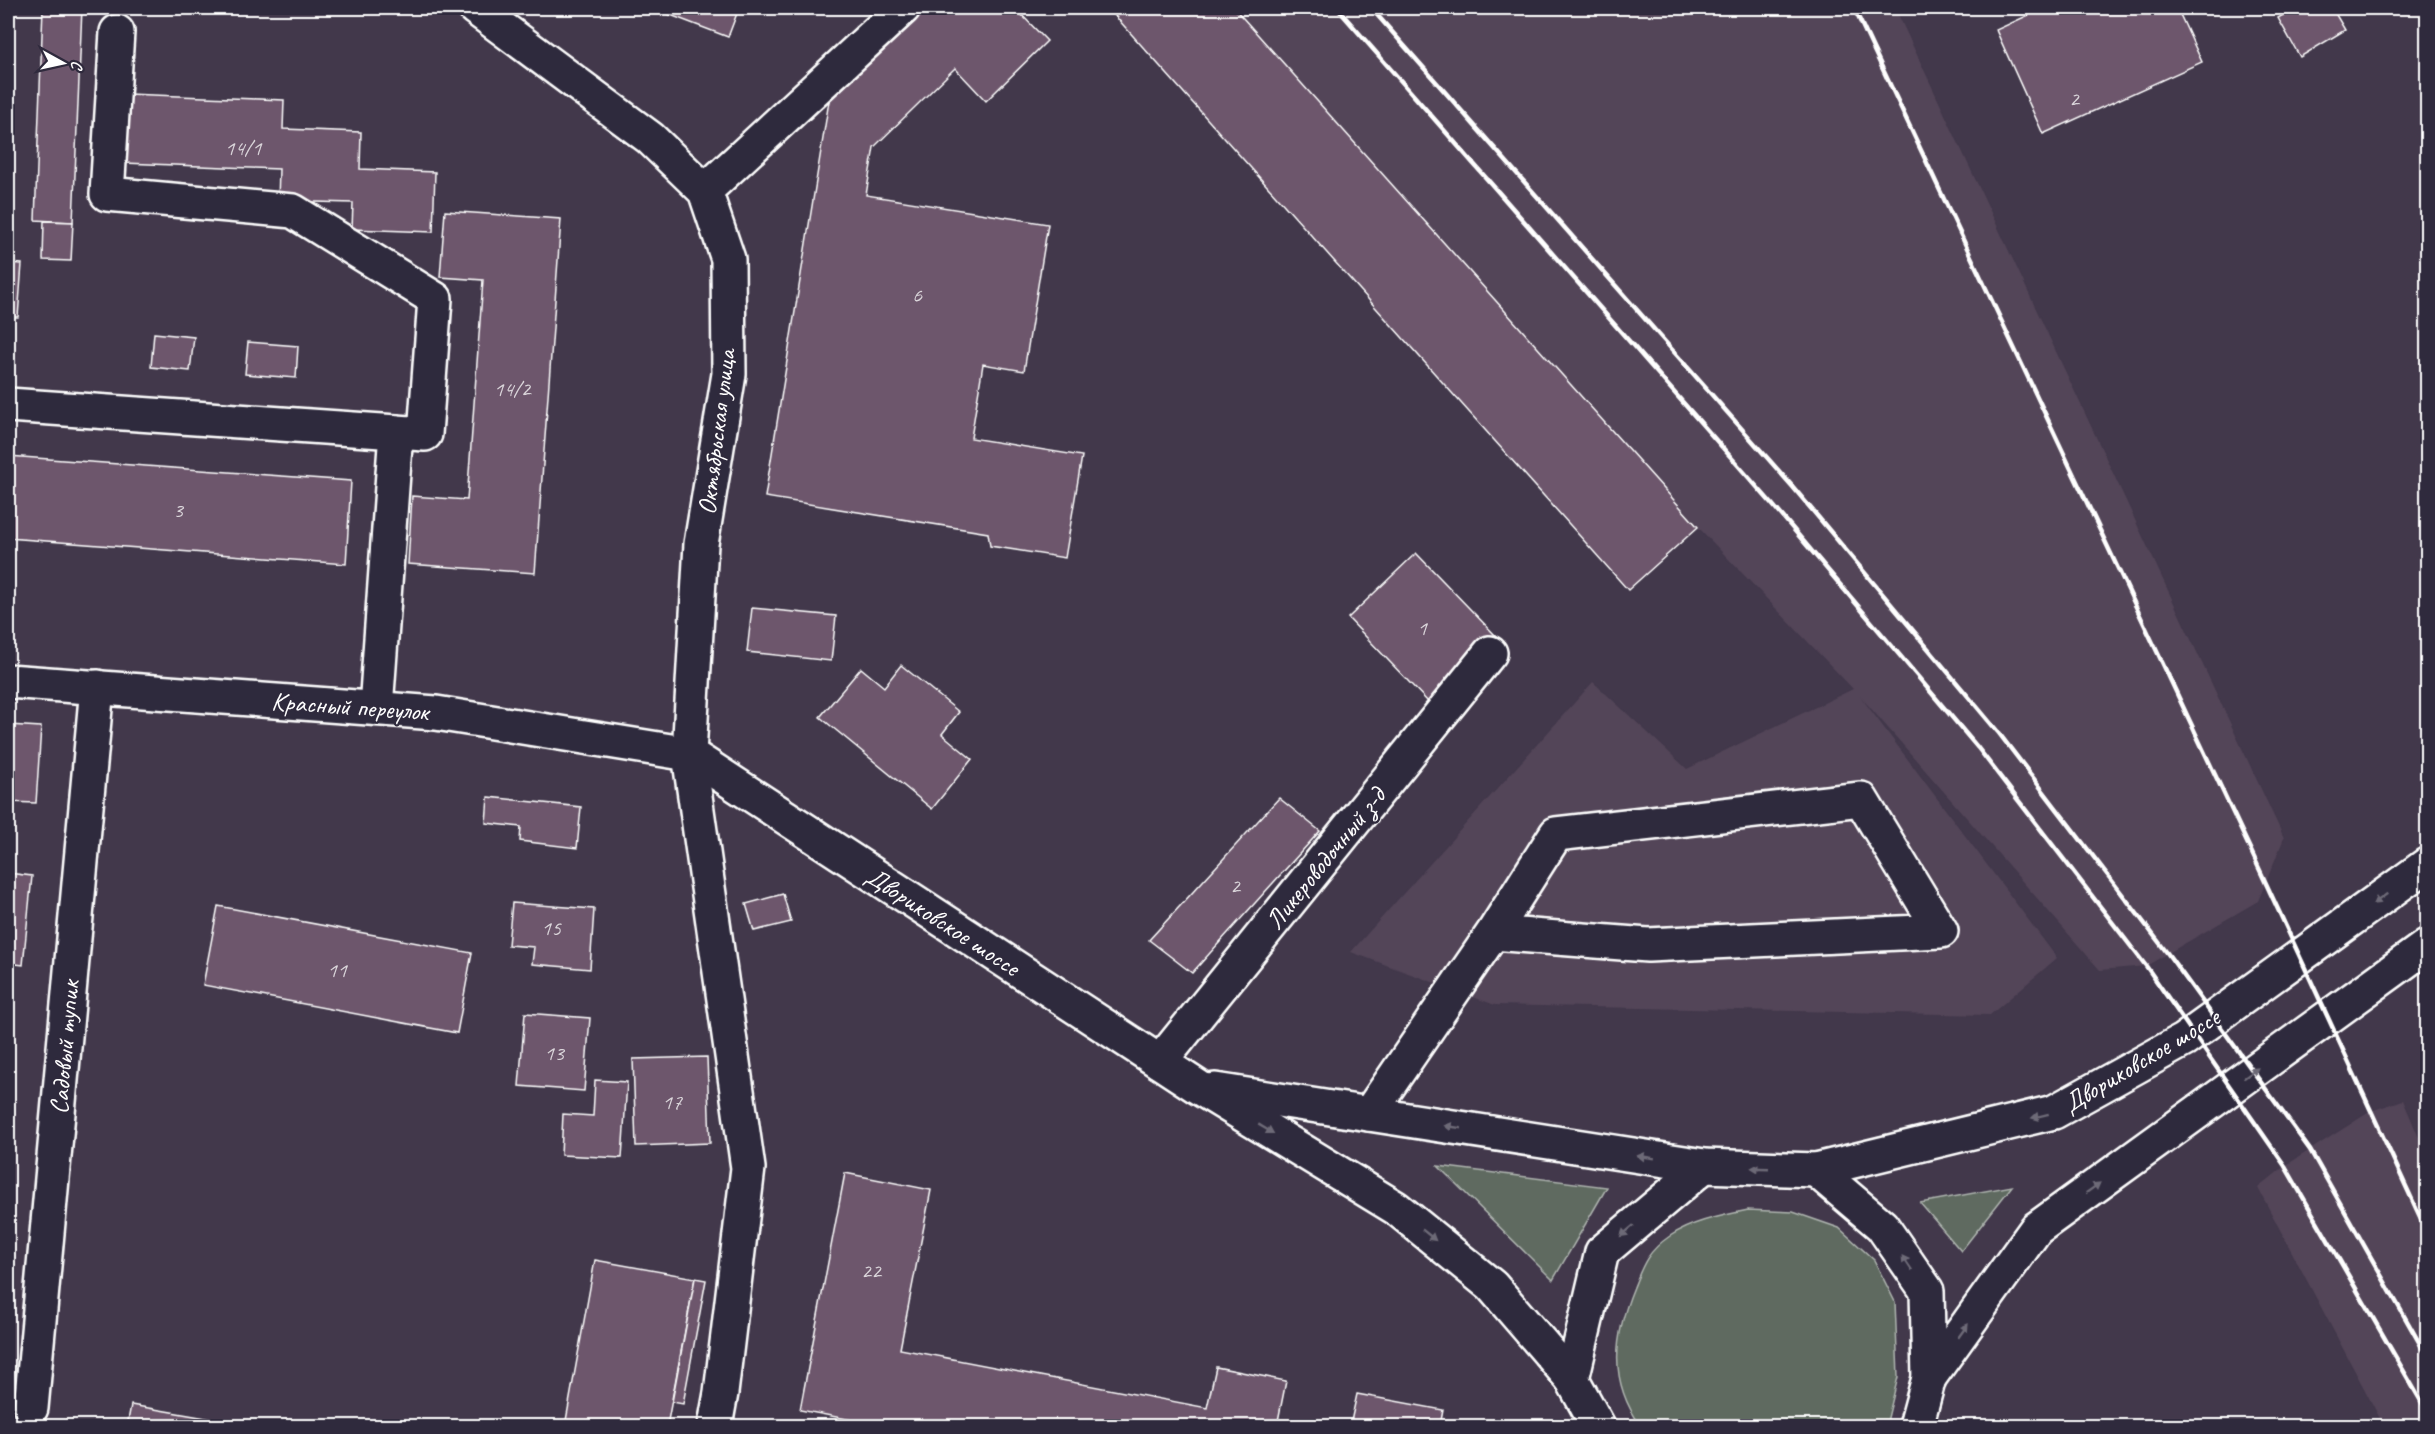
<svg xmlns="http://www.w3.org/2000/svg" width="2435" height="1434" font-family="Caveat,sans-serif">
<style>
.built{fill:#534558}
.green{fill:#5f6b61;stroke:#afb5b0;stroke-width:1.5}
.building{fill:#6d576c;stroke:#fff;stroke-width:1.5}
.lines{fill:none;stroke-linecap:round;stroke-linejoin:round}
.minor-casing{stroke:#fff;stroke-width:38}
.major-casing{stroke:#fff;stroke-width:38}
.minor{stroke:#2f2a3d;stroke-width:33}
.major{stroke:#2f2a3d;stroke-width:33}
.rail{stroke:#fff;stroke-width:4.5}
.oneway{fill:#6d6a77}
.labels{text-anchor:middle;stroke-width:4.5;stroke-linejoin:round;paint-order:stroke}
.number-label{font-size:22px;fill:#dad5da}
.street-label{font-size:26px;fill:#fff;stroke:#2f2a3d}
</style>
<rect width="100%" height="100%" fill="#42384b"/>
<filter id="ink" filterUnits="userSpaceOnUse"><feTurbulence type="fractalNoise" baseFrequency=".0167" numOctaves="2"/><feDisplacementMap in="SourceGraphic" scale="12" xChannelSelector="R" yChannelSelector="G"/><feConvolveMatrix kernelMatrix="1 2 1 2 8 2 1 2 1" color-interpolation-filters="sRGB"/></filter>
<g filter="url(#ink)">
<g class="built">
<path d="M1231 8H1895L2284 838 2258 901 2146 966 2100 970 1860 696 2057 958 1990 1015 1495 1005 1351 952 1593 682 1687 769 1853 689 1698 527Z"/>
<path d="M2403 1100 2427 1157V1426H2384L2258 1188 2285 1166 2371 1111Z"/>
</g>
<g class="green">
<path d="M1438 1166 1607 1187 1553 1280Z"/>
<path d="M2012 1186 1961 1251 1920 1203Z"/>
<path d="M1748 1210 1793 1212 1839 1228 1874 1260 1895 1302 1898 1377 1886 1426H1641C1608 1381 1614 1336 1634 1287 1643 1264 1648 1251 1670 1236 1693 1221 1721 1216 1748 1210Z"/>
</g>
<g class="building">
<path d="M43 8H82L73 222 35 220Z"/>
<path d="M652 8H739L728 37Z"/>
<path d="M926 8H1015L1047 41 986 101 955 68 874 147 866 195 1048 224 1024 371 983 364 971 438 1082 456 1065 558 990 546 988 533 765 497 829 101Z"/>
<path d="M1108 8H1234L1698 527 1628 590Z"/>
<path d="M2044 8H2177L2202 62 2043 134 1996 30Z"/>
<path d="M2295 8H2332L2345 30 2300 57 2278 18Z"/>
<path d="M127 94 284 100 283 129 361 132 360 169 435 172 433 232 352 229 353 203 278 201 279 169 124 163Z"/>
<path d="M445 211 561 219 535 573 408 564 412 496 467 500 483 280 440 277Z"/>
<path d="M44 221 73 222 71 261 43 260Z"/>
<path d="M8 263 22 264 18 317H8Z"/>
<path d="M154 333 194 337 190 371 151 367Z"/>
<path d="M248 342 298 346 296 378 245 374Z"/>
<path d="M8 456 351 481 346 564 8 538Z"/>
<path d="M1416 553 1496 636 1428 702 1348 618Z"/>
<path d="M752 608 836 616 831 661 747 652Z"/>
<path d="M901 665 959 712 942 734 972 759 932 809 820 717 861 668 884 687Z"/>
<path d="M8 725 41 727 36 803 8 802Z"/>
<path d="M488 797 581 807 577 848 520 841 521 827 486 823Z"/>
<path d="M1279 798 1320 831 1192 973 1149 940Z"/>
<path d="M8 873 32 876 23 965 8 963Z"/>
<path d="M783 894 791 922 754 931 746 904Z"/>
<path d="M512 903 594 909 590 969 532 964 534 947 508 945Z"/>
<path d="M218 906 472 953 457 1033 203 985Z"/>
<path d="M525 1013 590 1018 584 1091 519 1086Z"/>
<path d="M707 1057 710 1143 636 1146 633 1059Z"/>
<path d="M595 1080 627 1082 622 1158 561 1155 563 1114 593 1116Z"/>
<path d="M845 1173 931 1190 900 1349 1207 1408 1216 1367 1286 1381 1277 1426H883L800 1410Z"/>
<path d="M595 1260 695 1278 667 1426H565Z"/>
<path d="M695 1278 706 1280 683 1404 672 1402Z"/>
<path d="M1357 1394 1443 1410 1440 1426H1350Z"/>
<path d="M131 1405 252 1426H127Z"/>
</g>
<g class="lines">
<defs>
<g id="minor">
<path d="M705 191 903 8"/>
<path d="M8 405 425 434 435 299 293 211 107 194 117 32"/>
<path d="M376 708 396 432"/>
<path d="M689 754 748 1168 721 1393 715 1426"/>
<path d="M1160 1062 1490 653"/>
<path d="M1369 1114 1493 933 1648 945 1941 931 1861 799 1556 834 1493 933"/>
<path d="M31 1408 97 687"/>
</g>
<g id="major">
<path d="M475 8 650 138 705 191 728 259 729 374 701 544 689 754"/>
<path d="M8 681 436 713 689 754 1198 1087 1396 1208 1492 1286 1572 1379 1598 1426"/>
<path d="M1215 1090 1704 1166 1816 1170 2054 1112 2184 1040 2428 864"/>
<path d="M1816 1170 1882 1226 1927 1291 1929 1378 1916 1426"/>
<path d="M1929 1378 2036 1229 2428 945"/>
<path d="M1572 1379 1602 1252 1704 1166"/>
</g>
</defs>
<use href="#minor" class="minor-casing"/>
<use href="#major" class="major-casing"/>
<use href="#minor" class="minor"/>
<use href="#major" class="major"/>
<g class="rail">
<path d="M1337 8 1772 504 1978 748 2146 966 2285 1166 2428 1413"/>
<path d="M1371 8 1793 487 1998 732 2168 954 2310 1150 2428 1358"/>
<path d="M1854 8 2251 851 2428 1234"/>
</g>
</g>
<defs><path id="oneway-solid" d="M-6-.8H1V-3.2L6.5 0L1 3.2V.8H-6Z" transform="scale(1.5)"/></defs>
<g class="oneway">
<use href="#oneway-solid" transform="translate(2380 899) rotate(144)"/>
<use href="#oneway-solid" transform="translate(2251 1073) rotate(-36)"/>
<use href="#oneway-solid" transform="translate(2040 1116) rotate(166)"/>
<use href="#oneway-solid" transform="translate(1453 1127) rotate(-171)"/>
<use href="#oneway-solid" transform="translate(1266 1129) rotate(31)"/>
<use href="#oneway-solid" transform="translate(1646 1157) rotate(-171)"/>
<use href="#oneway-solid" transform="translate(1760 1168) rotate(-178)"/>
<use href="#oneway-solid" transform="translate(2093 1188) rotate(-36)"/>
<use href="#oneway-solid" transform="translate(1627 1231) rotate(140)"/>
<use href="#oneway-solid" transform="translate(1429 1235) rotate(39)"/>
<use href="#oneway-solid" transform="translate(1907 1263) rotate(-124)"/>
<use href="#oneway-solid" transform="translate(1963 1331) rotate(-54)"/>
</g>
</g>
<g class="labels">
<g class="number-label">
<text x="2074" y="106">2</text>
<text x="243" y="155">14/1</text>
<text x="917" y="302">6</text>
<text x="512" y="396">14/2</text>
<text x="178" y="517">3</text>
<text x="1422" y="635">1</text>
<text x="1235" y="893">2</text>
<text x="551" y="935">15</text>
<text x="337" y="977">11</text>
<text x="554" y="1060">13</text>
<text x="672" y="1109">17</text>
<text x="871" y="1278">22</text>
</g>
<g class="street-label">
<text transform="translate(716 432) rotate(-83)" y="9">Октябрьская улица</text>
<text transform="translate(350 706) rotate(4)" y="9">Красный переулок</text>
<text transform="translate(1325 858) rotate(-51)" y="9">Ликероводочный з-д</text>
<text transform="translate(943 921) rotate(33)" y="9">Двориковское шоссе</text>
<text transform="translate(64 1047) rotate(-85)" y="9">Садовый тупик</text>
<text transform="translate(2141 1060) rotate(-31)" y="9">Двориковское шоссе</text>
</g>
</g>
<rect width="2435" height="1434" fill="none" stroke="#2f2a3d" stroke-width="30"/>
<rect x="15" y="15" width="2405" height="1404" fill="none" stroke="#fff" stroke-width="2" filter="url(#ink)"/>
<g transform="translate(63 63) rotate(98)" stroke="#2f2a3d" stroke-width="4.5" paint-order="stroke">
<path d="M0-4.5L10 22L0 15L-10 22Z" fill="#ffffff"/>
<text y="-9" font-size="16" font-weight="bold" text-anchor="middle" fill="#ffffff">С</text>
</g>
</svg>
